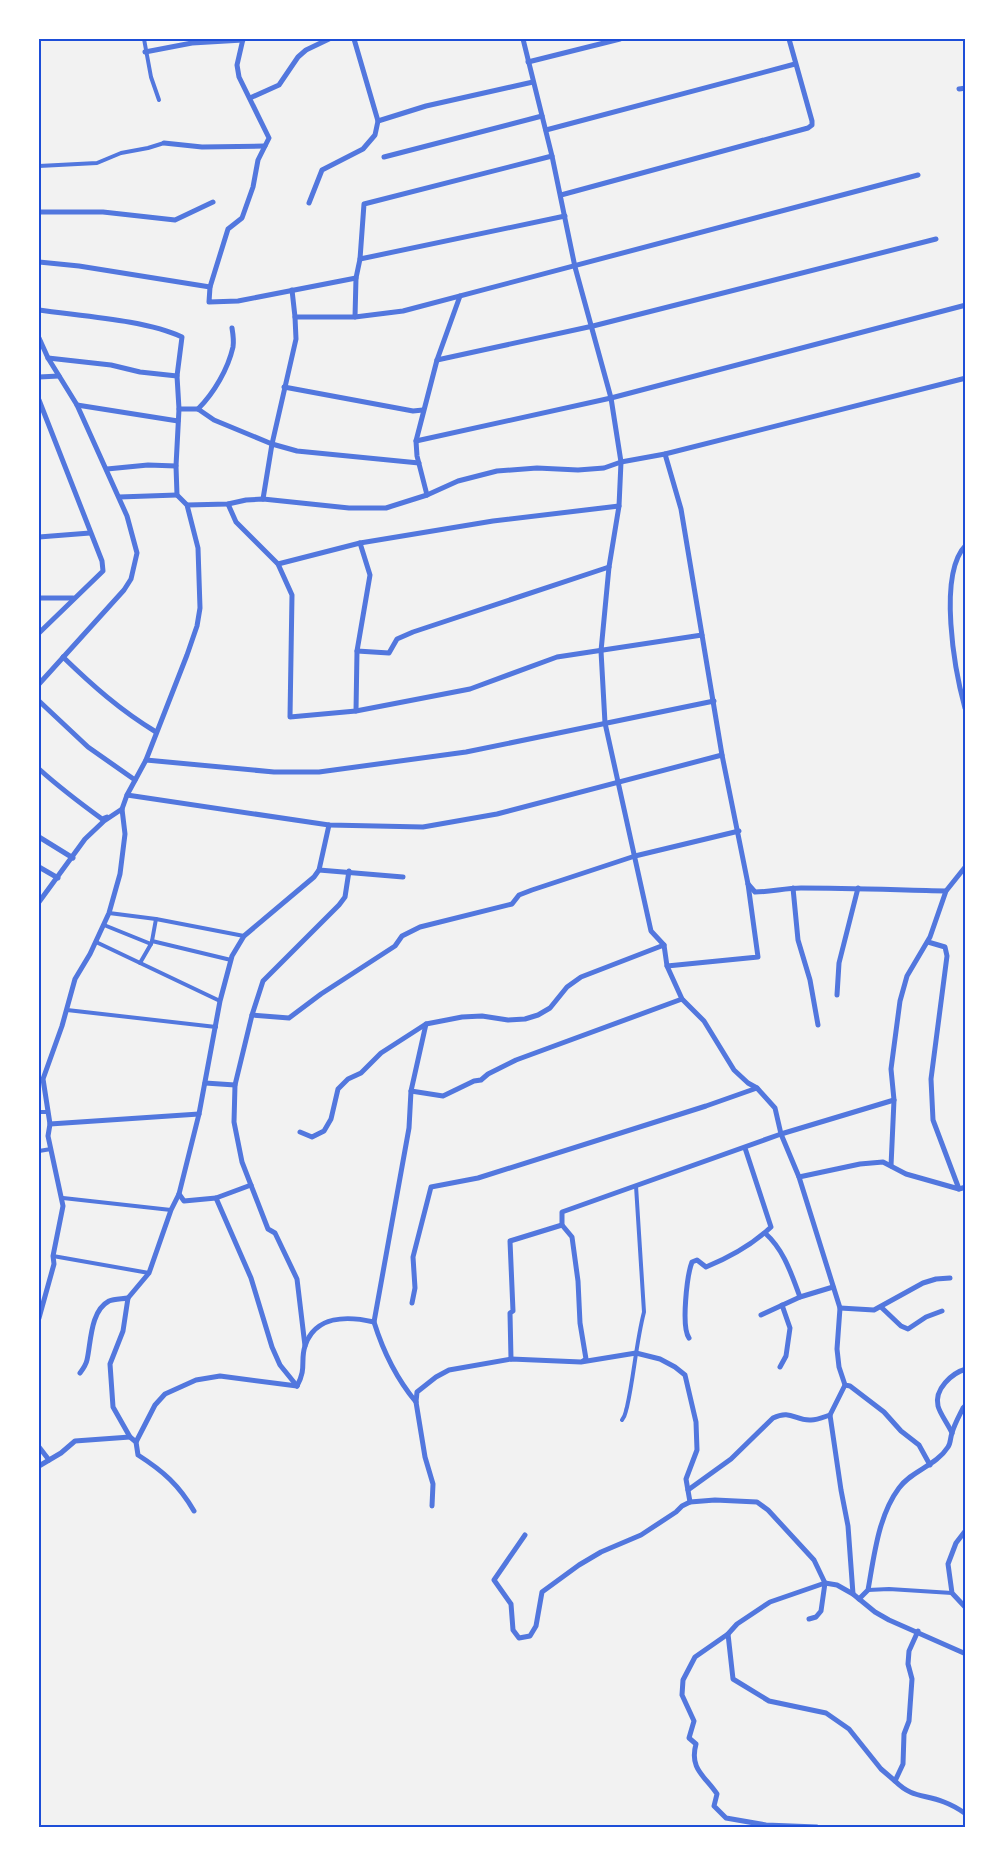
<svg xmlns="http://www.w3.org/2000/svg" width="1005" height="1866" font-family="Figtree,sans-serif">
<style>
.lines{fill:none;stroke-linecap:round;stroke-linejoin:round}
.pedestrian{stroke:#5277de;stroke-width:4}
.minor{stroke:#5277de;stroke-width:5}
.neatline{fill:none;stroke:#1d4ed8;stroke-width:2}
</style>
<rect width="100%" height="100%" fill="#f2f2f2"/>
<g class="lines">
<g class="pedestrian">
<path d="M144 39 151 77 159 100"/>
<path d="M39 166 97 163 121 153 148 148 164 143"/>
<path d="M109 913 156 919 244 936"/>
<path d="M104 925 151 944 152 941 231 960"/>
<path d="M152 941 156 919"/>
<path d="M96 942 220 1001"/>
<path d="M140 963 151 944"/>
<path d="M67 1010 216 1027"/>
<path d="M39 1112H47"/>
<path d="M39 1151 51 1149"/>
<path d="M63 1198 171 1210"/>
<path d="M53 1256 149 1273"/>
<path d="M622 1420C626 1415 625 1413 627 1407 634 1376 636 1343 644 1312L636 1186"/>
<path d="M868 1590 889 1589 952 1593"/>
</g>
<g class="minor">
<path d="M243 39 237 65 239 77 269 138 258 160 253 187 242 218 228 229 210 287 209 302 238 301 356 278"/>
<path d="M523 39 552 156 575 267 611 398 621 462 619 506 609 567 601 651 605 723 651 931 664 945 667 966 682 999 704 1021 734 1070 748 1083 757 1088 775 1108 781 1134 799 1177 840 1308 837 1349 839 1367 845 1385 850 1386 884 1412 901 1431 919 1445 930 1465"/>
<path d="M145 52 192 43 243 40"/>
<path d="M528 62 620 39"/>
<path d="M959 89 966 88"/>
<path d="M250 98 279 85 298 57 306 50 329 39"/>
<path d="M378 121 426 106 533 82"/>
<path d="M546 130 795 64"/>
<path d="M164 143 202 147 265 146"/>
<path d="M384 157 542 116"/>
<path d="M561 195 808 128 812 125V121L789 39"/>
<path d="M309 203 322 170 363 149 375 135 378 121 354 39"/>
<path d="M39 212H103L175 220 213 202"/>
<path d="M360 259 565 216"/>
<path d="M39 262 79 266 210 287"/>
<path d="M39 310C80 316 146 320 182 337L177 376 179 409 176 466 177 495 187 505 198 548 200 608 197 626 187 655 146 760 127 795 122 809 125 834 120 874 109 913 90 954 75 979 62 1026 43 1079 50 1124 48 1136 63 1206 53 1256 54 1264 39 1318"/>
<path d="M295 317H355L403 311 918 175"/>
<path d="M355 317 356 278 360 259 364 204 552 156"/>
<path d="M39 338 48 358 77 405 127 516 137 553 131 579 124 590 39 684"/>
<path d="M48 358 111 365 140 372 177 376"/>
<path d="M437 360 593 326 936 239"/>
<path d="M39 377 59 376"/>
<path d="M284 387 413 411 423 410"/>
<path d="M39 400 102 561 103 571 39 633"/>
<path d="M77 405 178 421"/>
<path d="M179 409H198L214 420 272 444 297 451 419 463"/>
<path d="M198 409C214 393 228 369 233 347 234 341 233 334 232 328"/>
<path d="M416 441 611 398 966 305"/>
<path d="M665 454 681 509 722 755 748 884 758 957 667 966"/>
<path d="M107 469 148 465 176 466"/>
<path d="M427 495 417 456 416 441 437 360 460 296"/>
<path d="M119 497 177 495"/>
<path d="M263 499 272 444 296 339 295 317 292 290"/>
<path d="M228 504 236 522 278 564 292 595 290 717 356 711 470 689 557 657 702 635"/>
<path d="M187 505 228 504 246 500 263 499 349 508H386L427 495 458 481 497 471 537 468 578 470 604 468 621 462 665 454 966 378"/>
<path d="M39 537 90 533"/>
<path d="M278 564 360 543 493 521 619 506"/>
<path d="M39 598H73"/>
<path d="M357 651 389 653 397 639 413 632 609 567"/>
<path d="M63 657C93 686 120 710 156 732"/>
<path d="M39 701 88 747 135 780"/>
<path d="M966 707V727"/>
<path d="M965 708C955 672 937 574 966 545"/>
<path d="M356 711 357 651 370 575 360 543"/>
<path d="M146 760 274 772H319L466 752 714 701"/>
<path d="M39 769C59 787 80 803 102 819L107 817"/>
<path d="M127 795 329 825 423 827 497 814 722 755"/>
<path d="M39 837 73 858"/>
<path d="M39 867 58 878"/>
<path d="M319 870 403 877"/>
<path d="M748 884 755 892C771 892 785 888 801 888 849 888 898 890 946 891"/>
<path d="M793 888 798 940 810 980 818 1025"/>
<path d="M39 902 85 839 104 821 122 809"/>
<path d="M928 942 945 947 947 956 931 1079 933 1120 959 1189"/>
<path d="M837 995 839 963 858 888"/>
<path d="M252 1015 289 1018 321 994 395 946 402 936 420 927 512 904 519 895 532 890 635 856 739 831"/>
<path d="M205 1083 235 1085"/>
<path d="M411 1091 443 1096 474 1081 481 1080 488 1074 516 1060 682 999"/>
<path d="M50 1124 199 1114"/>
<path d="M300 1132 312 1137 324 1131 331 1119 338 1089 348 1079 361 1073 381 1053 426 1024 462 1017 482 1016 508 1020 525 1019 538 1015 550 1008 567 987 581 977 664 945"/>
<path d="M891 1166 894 1100 891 1069 900 1001 907 976 930 937 946 891 966 866V862"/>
<path d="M799 1177 860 1164 883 1162 906 1174 959 1189 966 1187"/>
<path d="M179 1194 184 1201 216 1198 251 1185"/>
<path d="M216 1198 251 1278 272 1347 280 1365 297 1386"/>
<path d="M765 1233C784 1250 791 1273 800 1297"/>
<path d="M412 1303 415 1288 413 1257 431 1187 478 1178 706 1106 757 1088"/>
<path d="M881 1307 901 1326 908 1329 926 1317 942 1311"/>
<path d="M840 1308 874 1310 923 1283 936 1279 950 1278"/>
<path d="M761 1315 800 1297 833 1287"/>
<path d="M689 1338C681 1327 687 1275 692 1262L697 1260 706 1267C730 1257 752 1245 771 1227L745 1148"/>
<path d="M305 1346 297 1279 275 1233 268 1229 242 1162 234 1122 235 1085 252 1015 263 981 339 905 345 897 349 871"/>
<path d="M511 1359 510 1313 513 1311 510 1241 562 1225"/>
<path d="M583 1361 586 1359 580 1323 578 1281 572 1237 562 1225V1212L781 1134 894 1100"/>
<path d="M780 1367 786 1356 790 1328 782 1305"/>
<path d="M80 1373C83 1369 86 1365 87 1360 91 1343 90 1311 109 1301 114 1299 123 1299 128 1298"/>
<path d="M845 1385 830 1415 841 1490 848 1526 853 1594"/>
<path d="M297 1386C307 1368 300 1361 305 1346 315 1315 348 1316 374 1322"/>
<path d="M416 1402C396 1378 383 1351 374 1322L409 1128 411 1091 426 1024"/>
<path d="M952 1433C948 1424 940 1414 938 1406 934 1389 952 1373 966 1369"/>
<path d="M136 1442 155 1405 165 1394 196 1380 220 1376 297 1386"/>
<path d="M39 1447 49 1460"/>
<path d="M39 1466 61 1453 75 1441 130 1437"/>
<path d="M688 1490 731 1459 773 1418C791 1409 795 1421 811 1420 817 1420 824 1417 830 1415"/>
<path d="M432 1506 433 1484 425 1457 416 1402 417 1392 436 1377 449 1370 511 1359 581 1362 636 1353 660 1359 675 1367 685 1375 696 1422 697 1450 686 1479 690 1502"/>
<path d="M194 1511C179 1485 163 1471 138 1455L136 1442 130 1437 113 1407 110 1364 123 1331 128 1298 149 1273 171 1210 179 1194 199 1114 220 1001 232 956 244 936 314 877 319 870 329 825"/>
<path d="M966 1530 956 1543 948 1564 952 1593 966 1608"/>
<path d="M525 1535 494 1580 511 1604 513 1630 519 1638 530 1636 536 1626 542 1592 579 1565 601 1552 641 1535 676 1512 682 1506 690 1502 715 1500 757 1502 768 1510 814 1560 825 1583 821 1611 816 1617 809 1619"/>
<path d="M859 1599 868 1590C874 1557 878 1516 899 1488 912 1470 936 1466 948 1447 951 1443 950 1438 952 1433 954 1425 959 1416 963 1408L966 1405"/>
<path d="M918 1631 909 1651 908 1664 912 1679 909 1721 904 1734 903 1764 895 1781C912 1798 923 1794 944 1802 952 1805 959 1809 966 1814"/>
<path d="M728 1634 733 1679 769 1701 826 1713 849 1729 881 1769 895 1781"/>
<path d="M817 1827 766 1825 726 1818 714 1806 717 1794C705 1776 689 1769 696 1744L689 1738 694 1721 682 1695 683 1680 695 1657 728 1634 737 1624 770 1602 825 1583 837 1585 853 1594 875 1612 889 1620 966 1654"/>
</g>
</g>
<rect width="1005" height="1866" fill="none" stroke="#ffffff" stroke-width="81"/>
<rect x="40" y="40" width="924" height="1786" class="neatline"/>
</svg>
